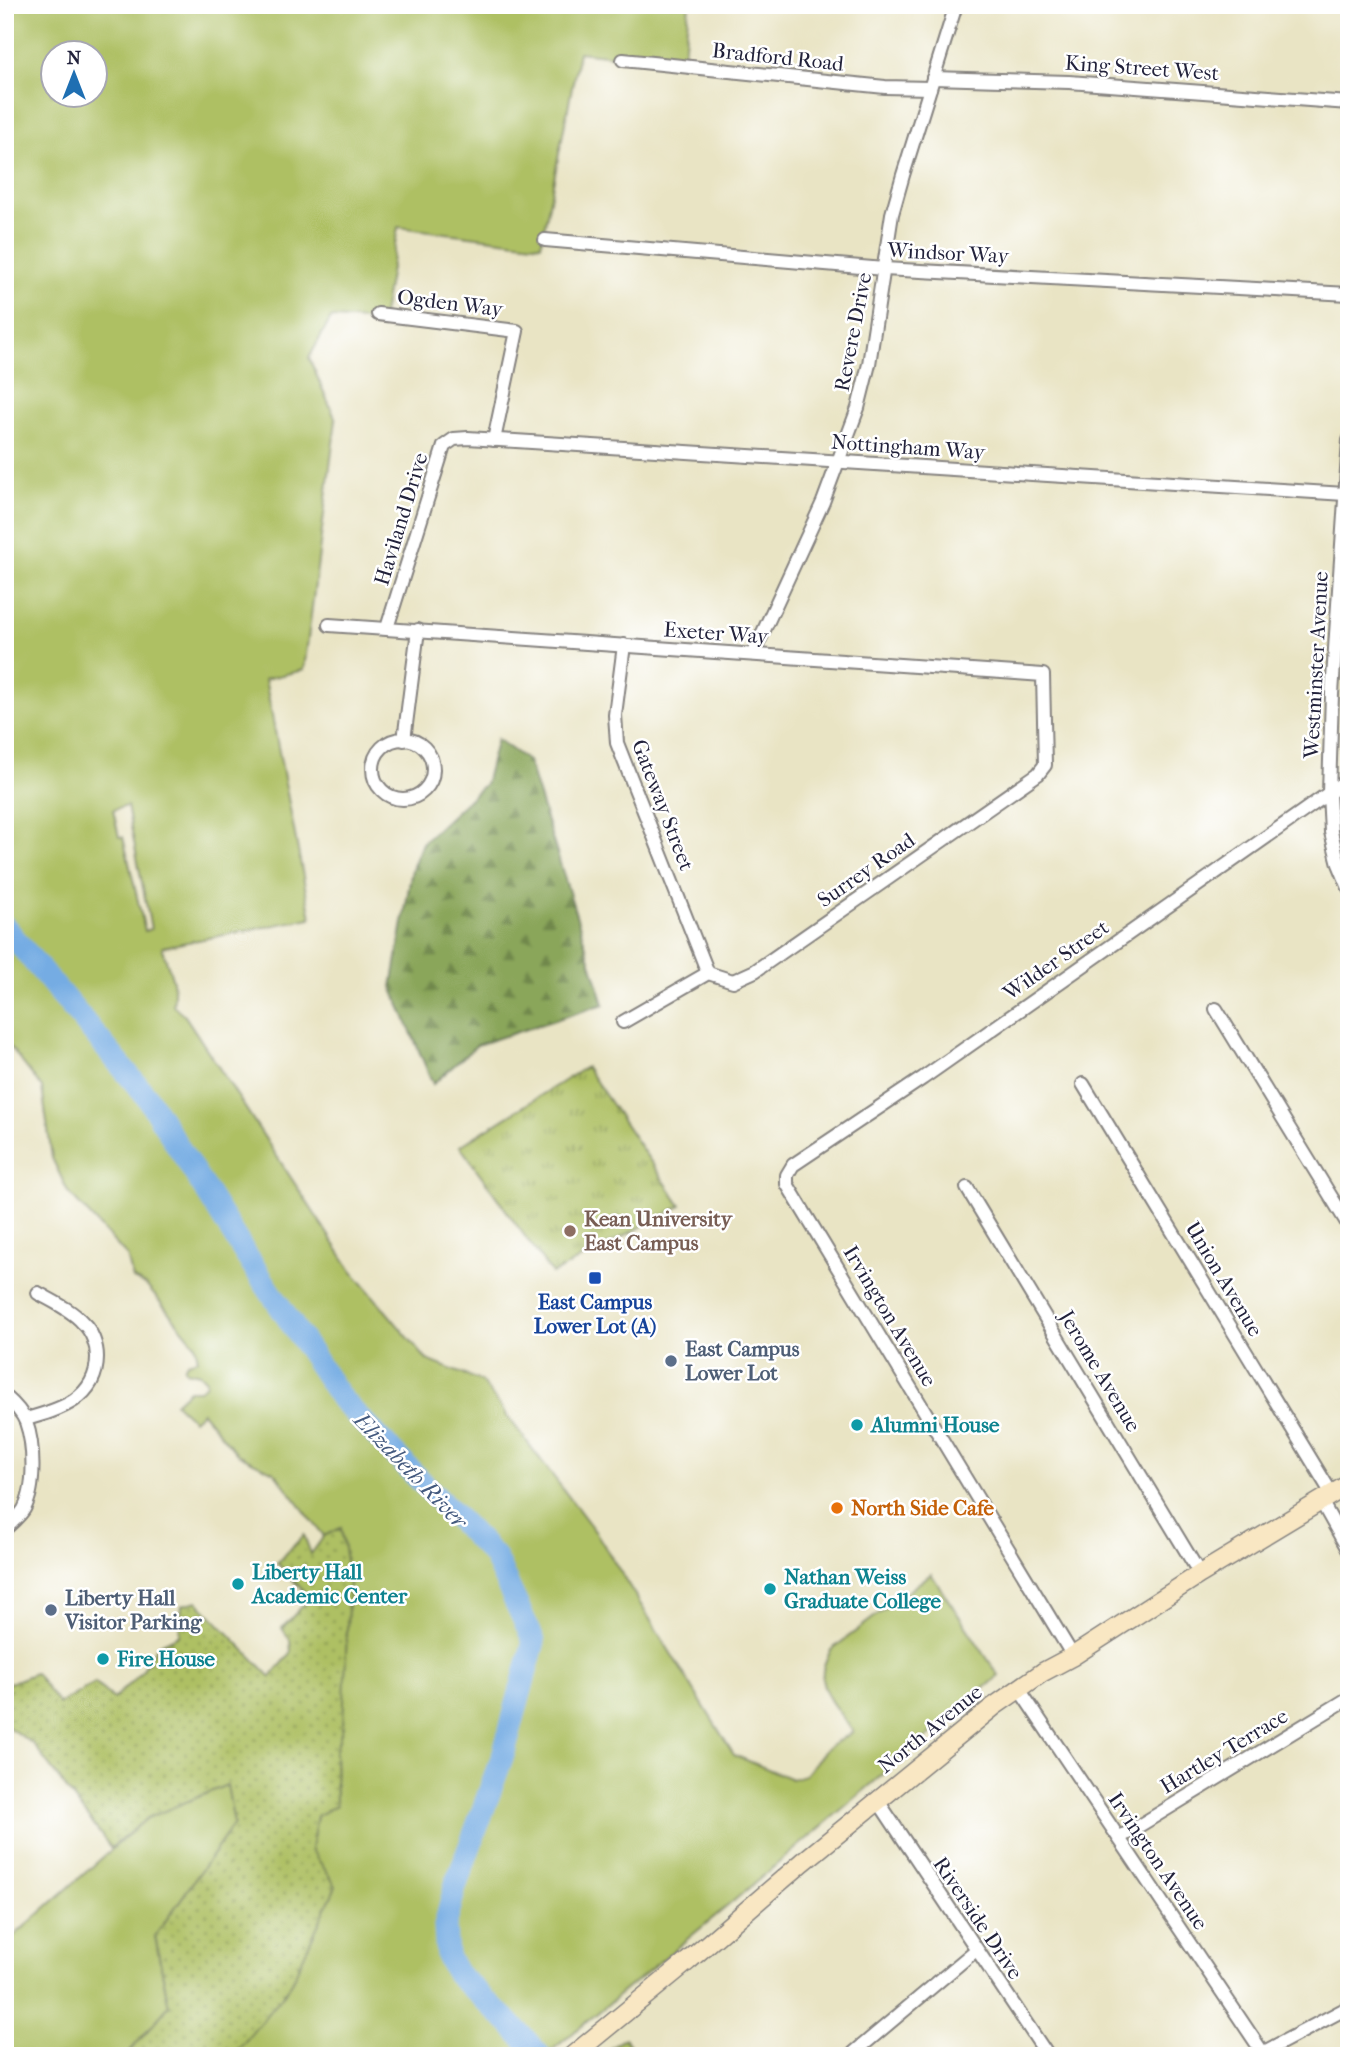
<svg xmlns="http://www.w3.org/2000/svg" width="1354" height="2061" font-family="'IM FELL French Canon',serif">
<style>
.grass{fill:url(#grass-tufts);stroke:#687150;stroke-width:2}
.forest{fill:url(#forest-firs);stroke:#56644a;stroke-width:2}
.park{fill:#aec064;stroke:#687150;stroke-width:2;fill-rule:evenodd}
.garden{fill:url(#garden-dots);stroke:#687150;stroke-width:2}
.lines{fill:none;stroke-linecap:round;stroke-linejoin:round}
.river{stroke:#75ace3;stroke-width:23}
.street-casing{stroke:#868380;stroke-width:16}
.secondary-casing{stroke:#868380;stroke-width:21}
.street{stroke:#fff;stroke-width:12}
.secondary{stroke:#f9e7c3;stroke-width:18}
.education-dot{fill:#8d6e63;stroke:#fff;stroke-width:2.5}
.transit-dot{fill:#1a4fb4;stroke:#fff;stroke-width:2.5}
.service-dot{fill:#5c6f8a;stroke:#fff;stroke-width:2.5}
.culture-dot{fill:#0f9aa8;stroke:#fff;stroke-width:2.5}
.food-dot{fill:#e8710a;stroke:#fff;stroke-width:2.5}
.labels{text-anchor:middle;stroke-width:5;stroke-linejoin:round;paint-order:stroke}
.street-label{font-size:21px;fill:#22223b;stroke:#fff}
.education-label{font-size:21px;font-weight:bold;fill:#785e54;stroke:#fff;text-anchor:start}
.transit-label{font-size:21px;font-weight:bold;fill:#164399;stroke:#fff}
.service-label{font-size:21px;font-weight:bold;fill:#4e5e75;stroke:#fff;text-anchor:start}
.culture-label{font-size:21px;font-weight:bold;fill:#0d838f;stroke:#fff;text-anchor:start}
.food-label{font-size:21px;font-weight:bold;fill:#c56008;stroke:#fff;text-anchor:start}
.water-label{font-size:23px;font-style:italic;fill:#43597e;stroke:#fff}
</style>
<defs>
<pattern id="grass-tufts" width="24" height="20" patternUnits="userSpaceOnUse" patternTransform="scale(1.75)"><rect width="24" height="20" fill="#aec064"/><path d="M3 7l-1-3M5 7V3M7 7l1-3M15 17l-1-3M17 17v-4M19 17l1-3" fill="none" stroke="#8d9c54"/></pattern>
<pattern id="forest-firs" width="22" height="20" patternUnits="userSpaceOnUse" patternTransform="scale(1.75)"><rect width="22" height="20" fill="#8aa65a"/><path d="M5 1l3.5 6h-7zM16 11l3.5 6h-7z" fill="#70874c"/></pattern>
<pattern id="garden-dots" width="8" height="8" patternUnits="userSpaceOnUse" patternTransform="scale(1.75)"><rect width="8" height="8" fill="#aec064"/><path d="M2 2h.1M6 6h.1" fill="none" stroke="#8d9c54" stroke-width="1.8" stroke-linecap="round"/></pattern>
</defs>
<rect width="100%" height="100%" fill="#fff"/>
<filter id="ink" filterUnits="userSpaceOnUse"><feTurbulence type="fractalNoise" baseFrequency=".0143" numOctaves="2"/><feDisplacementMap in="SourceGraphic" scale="14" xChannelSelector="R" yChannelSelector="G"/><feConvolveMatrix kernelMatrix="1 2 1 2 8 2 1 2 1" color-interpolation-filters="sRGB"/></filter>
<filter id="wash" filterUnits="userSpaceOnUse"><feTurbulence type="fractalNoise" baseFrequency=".00686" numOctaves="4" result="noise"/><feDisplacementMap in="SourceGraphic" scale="28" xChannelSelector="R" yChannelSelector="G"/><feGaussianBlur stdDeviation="1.57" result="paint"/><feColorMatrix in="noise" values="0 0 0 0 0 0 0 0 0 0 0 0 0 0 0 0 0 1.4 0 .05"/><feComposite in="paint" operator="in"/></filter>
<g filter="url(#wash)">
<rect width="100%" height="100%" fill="#e9e4c4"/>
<g class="grass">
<path d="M586 1067 681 1206 552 1274 460 1146Z"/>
<path d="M624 2038 639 2056H600Z"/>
</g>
<path class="forest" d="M497 739 528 761 604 1004 477 1045 433 1084 392 987 412 869 422 843 485 784Z"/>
<g class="park">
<path d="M5 5H689L683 64 579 52 541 245 398 227 382 321 331 318 309 358 336 420 304 670 265 679 311 918 162 947C168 970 177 979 173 1005L185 1016 352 1271 427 1360 481 1381 597 1534 734 1755 792 1779 805 1775 826 1749 853 1732C834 1702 809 1687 831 1650L931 1574 999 1676 730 1904 545 2056H238L237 2050 311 1849 317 1816 336 1805 335 1752 343 1726 341 1528 324 1536 274 1472 237 1454 202 1412 193 1420 175 1403 189 1390H199L205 1386 206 1380 200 1374 186 1371 184 1368 187 1362 198 1359 195 1344 146 1285 133 1279 127 1256 68 1192 52 1158 42 1088 5 1040ZM52 52H94V94H52ZM127 806 151 929 145 931 123 837H119L113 810Z"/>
<path d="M227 1784 234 1824 155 1936 169 2006 126 2056H5V1944L147 1818Z"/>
</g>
<path class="garden" d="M341 1528 349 1582 343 1726 335 1752 336 1805 317 1816 311 1849 336 1886 290 1986 238 2050V2056H126L169 2006 155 1936 234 1824 227 1785 147 1818 111 1848 33 1744 5 1725V1682L10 1683 35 1673 59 1704 95 1683 113 1699 140 1674 158 1645 179 1635 182 1605 197 1601 271 1677 291 1653 290 1640 282 1628 310 1598 277 1563 304 1535 311 1554 324 1536Z"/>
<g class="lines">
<path class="river" d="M5 927 147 1097 246 1255 342 1400 494 1556 534 1641 504 1752 455 1887 445 1926 447 1956 457 1974 510 2023 540 2056"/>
</g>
</g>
<g filter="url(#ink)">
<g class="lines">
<defs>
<g id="street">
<path d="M623 60 885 87 930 88"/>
<path d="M933 78 1069 82 1349 103"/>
<path d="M545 240 884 269 1349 294"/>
<path d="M378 314 517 331 494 440"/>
<path d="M1349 440 1332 694 1329 793 1331 832 1339 864 1349 888"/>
<path d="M329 625 1043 675 1045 765 1038 774 755 971 733 981 708 973 623 1022"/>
<path d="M387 628 444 446 454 439 468 438 1345 494"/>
<path d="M624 645 615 715 617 743 708 973"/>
<path d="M753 654 823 502 858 408 869 364 892 214 903 175 956 5"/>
<circle cx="403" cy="769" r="30"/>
<path d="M404 740 418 630"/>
<path d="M1216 1009 1349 1226"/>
<path d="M1083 1084 1332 1494"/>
<path d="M967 1188 1200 1574"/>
<path d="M5 1396C13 1403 22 1412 26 1422 34 1444 36 1487 24 1509 20 1516 11 1523 5 1529"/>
<path d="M26 1419C59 1410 97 1399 97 1357 97 1346 92 1331 83 1323 72 1310 52 1301 38 1293"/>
<path d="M1321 1501 1349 1551"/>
<path d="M1073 1656 787 1184V1175L793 1165 923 1078 1349 779"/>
<path d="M1019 1689 1265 2056"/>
<path d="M878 1801 1048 2056"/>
<path d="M1119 1838 1349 1698"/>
<path d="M1264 2052 1349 2007"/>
<path d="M850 2056 976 1950"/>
</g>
<path id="secondary" d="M572 2056 688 1961 803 1862 993 1707 1043 1672 1073 1656 1200 1574 1349 1484"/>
</defs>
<use href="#street" class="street-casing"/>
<use href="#secondary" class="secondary-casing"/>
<use href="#street" class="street"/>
<use href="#secondary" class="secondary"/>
</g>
</g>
<circle class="education-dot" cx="570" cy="1231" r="7"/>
<rect class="transit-dot" x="588" y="1271" width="14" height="14" rx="3.5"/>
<g class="service-dot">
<circle cx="671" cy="1361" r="7"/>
<circle cx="51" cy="1610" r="7"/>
</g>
<g class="culture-dot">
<circle cx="857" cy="1425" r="7"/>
<circle cx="238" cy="1584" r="7"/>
<circle cx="770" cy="1589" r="7"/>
<circle cx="103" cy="1659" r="7"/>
</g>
<circle class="food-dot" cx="837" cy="1508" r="7"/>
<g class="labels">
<g class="street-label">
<text transform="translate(778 57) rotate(6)" y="7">Bradford Road</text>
<text transform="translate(1142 68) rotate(4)" y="7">King Street West</text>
<text transform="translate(948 253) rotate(3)" y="7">Windsor Way</text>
<text transform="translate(450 303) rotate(7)" y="7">Ogden Way</text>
<text transform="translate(853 332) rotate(-79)" y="7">Revere Drive</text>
<text transform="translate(908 447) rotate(4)" y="7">Nottingham Way</text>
<text transform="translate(401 519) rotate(-73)" y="7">Haviland Drive</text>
<text transform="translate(716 633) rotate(4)" y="7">Exeter Way</text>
<text transform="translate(1316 665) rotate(-87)" y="7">Westminster Avenue</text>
<text transform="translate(663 805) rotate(69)" y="7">Gateway Street</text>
<text transform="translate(866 870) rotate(-35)" y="7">Surrey Road</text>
<text transform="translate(1056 960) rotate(-35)" y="7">Wilder Street</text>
<text transform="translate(1224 1279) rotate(59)" y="7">Union Avenue</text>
<text transform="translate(890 1316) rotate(59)" y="7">Irvington Avenue</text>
<text transform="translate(1100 1371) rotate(59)" y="7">Jerome Avenue</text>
<text transform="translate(930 1729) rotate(-39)" y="7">North Avenue</text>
<text transform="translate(1224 1751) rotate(-31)" y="7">Hartley Terrace</text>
<text transform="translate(1158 1861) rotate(56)" y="7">Irvington Avenue</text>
<text transform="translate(978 1918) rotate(56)" y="7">Riverside Drive</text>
</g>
<g class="education-label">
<text x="584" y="1226">Kean University<tspan x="584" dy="24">East Campus</tspan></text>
</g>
<g class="transit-label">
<text x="595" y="1309">East Campus<tspan x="595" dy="24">Lower Lot (A)</tspan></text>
</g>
<g class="service-label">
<text x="685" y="1356">East Campus<tspan x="685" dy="24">Lower Lot</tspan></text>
<text x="65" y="1605">Liberty Hall<tspan x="65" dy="24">Visitor Parking</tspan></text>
</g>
<g class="culture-label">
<text x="871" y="1432">Alumni House</text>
<text x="252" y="1579">Liberty Hall<tspan x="252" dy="24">Academic Center</tspan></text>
<text x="784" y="1584">Nathan Weiss<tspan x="784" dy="24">Graduate College</tspan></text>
<text x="117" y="1666">Fire House</text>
</g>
<g class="food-label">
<text x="851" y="1515">North Side Cafe</text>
</g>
<g class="water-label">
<text transform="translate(411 1470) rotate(46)" y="8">Elizabeth River</text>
</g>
</g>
<rect width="1354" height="2061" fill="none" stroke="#fff" stroke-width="28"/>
<g transform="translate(74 74)"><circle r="33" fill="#ffffff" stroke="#a7a7b1" stroke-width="2"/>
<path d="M0-5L12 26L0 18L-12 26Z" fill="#1f6fb2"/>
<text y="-10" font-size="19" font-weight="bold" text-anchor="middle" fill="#22223b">N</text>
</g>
</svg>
